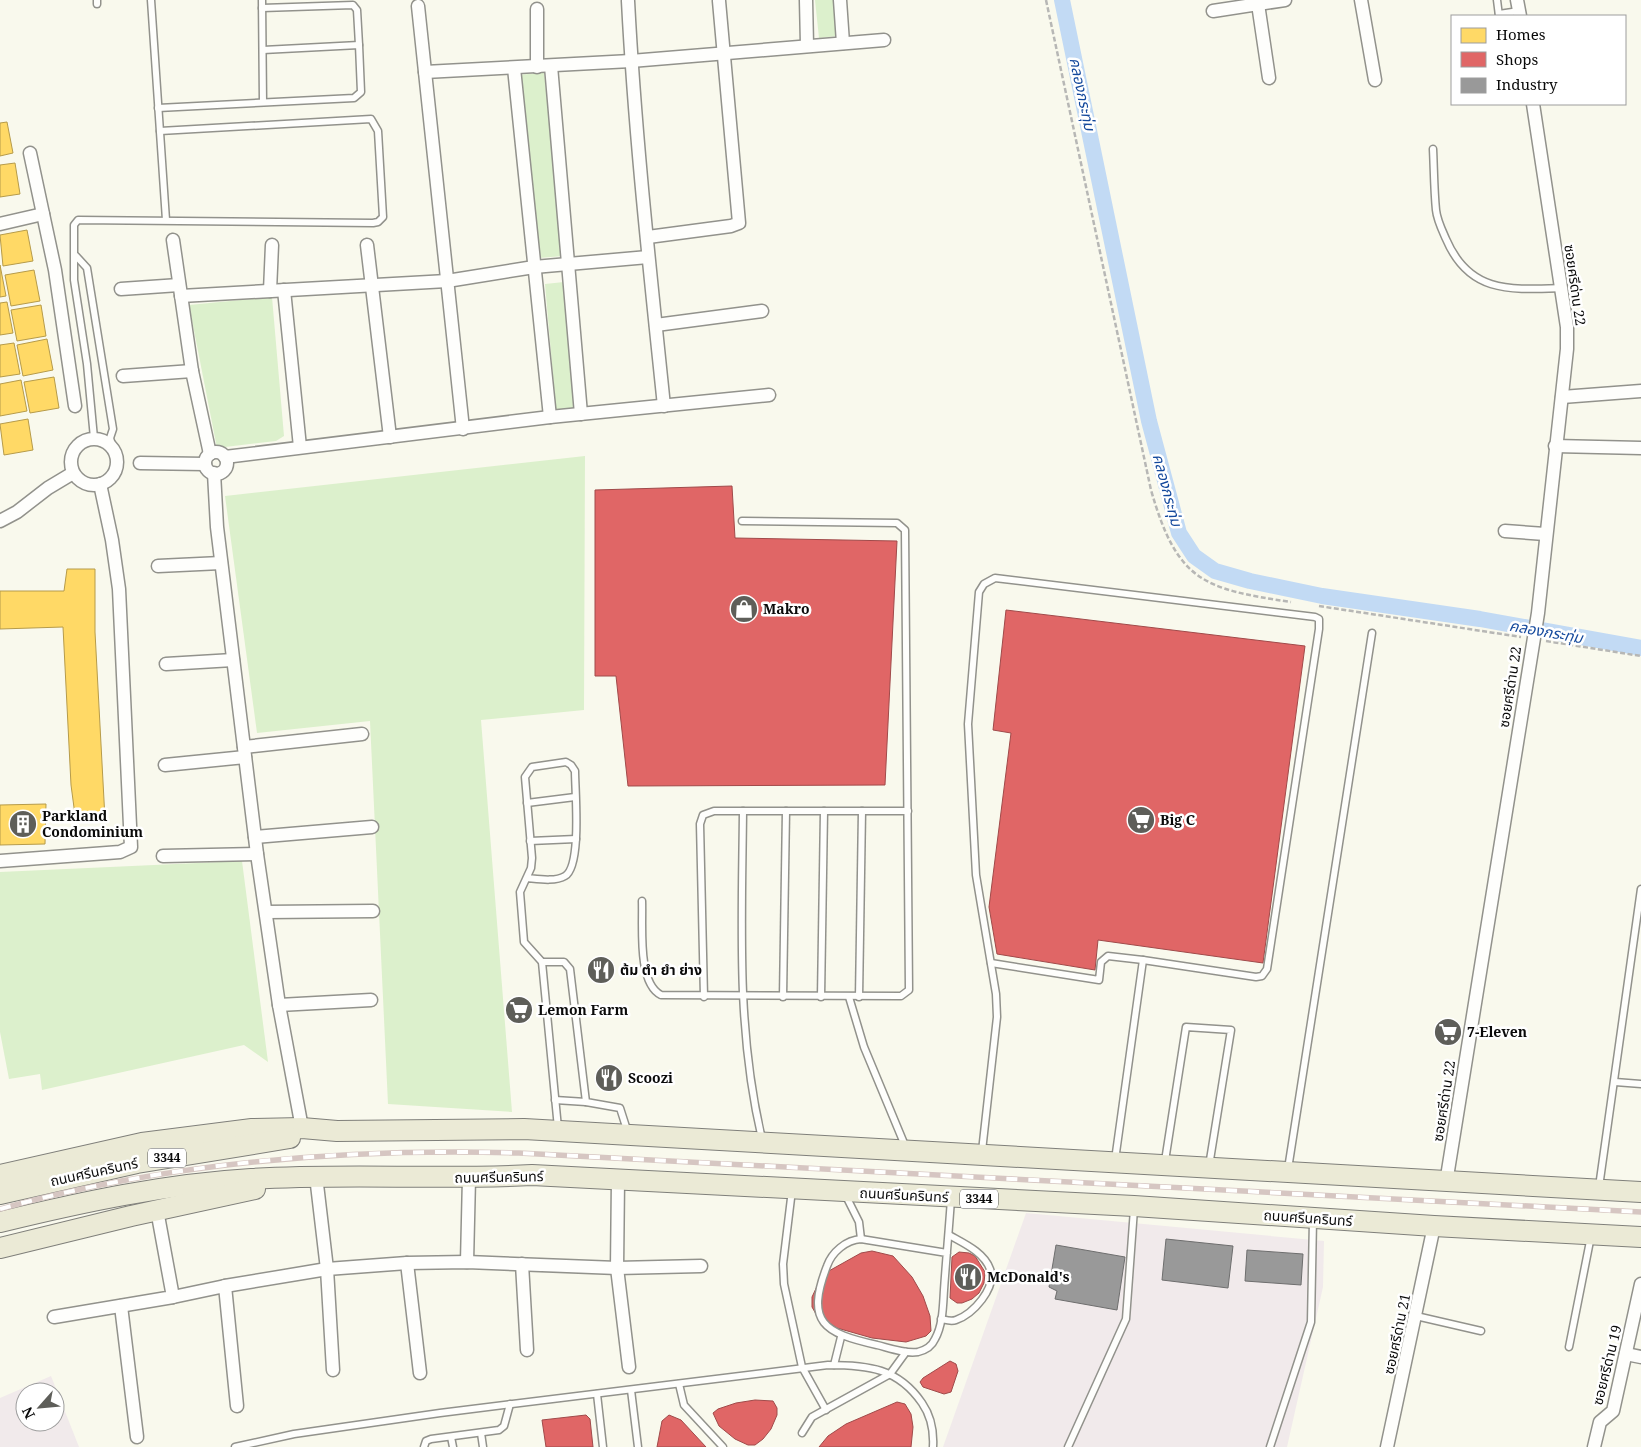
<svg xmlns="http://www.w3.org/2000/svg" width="1641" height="1447" font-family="'Noto Serif','Noto Sans Thai',serif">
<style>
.industrial{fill:#f1eaeb;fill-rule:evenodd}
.green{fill:#dcf0cc}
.homes{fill:#ffd966;stroke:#b69b4a}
.shops{fill:#e06666;stroke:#a04a4a}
.industry{fill:#999;stroke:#6e6e6e}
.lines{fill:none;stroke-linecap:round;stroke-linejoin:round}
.canal{stroke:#c2daf4;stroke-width:16}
.service-casing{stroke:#92928c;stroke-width:9}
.minor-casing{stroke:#92928c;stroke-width:15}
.primary-casing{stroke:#7f7f7a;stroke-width:22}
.path{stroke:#b7b7b5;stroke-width:2.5;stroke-dasharray:5 2.5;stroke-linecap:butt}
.service{stroke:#fefefc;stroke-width:6}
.minor{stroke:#fefefc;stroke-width:12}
.primary{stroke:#ebead6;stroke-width:20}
.rail-casing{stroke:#d6c6c2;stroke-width:5.5}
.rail{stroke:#fff;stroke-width:4;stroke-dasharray:11;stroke-linecap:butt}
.labels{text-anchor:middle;stroke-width:5;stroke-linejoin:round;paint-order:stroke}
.shield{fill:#fff;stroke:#545454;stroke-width:1}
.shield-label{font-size:12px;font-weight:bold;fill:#0a0a0a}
.street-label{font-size:14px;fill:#0a0a0a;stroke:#fff}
.poi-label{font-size:14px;font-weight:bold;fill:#0a0a0a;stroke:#fff;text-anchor:start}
.water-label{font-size:15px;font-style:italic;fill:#13489c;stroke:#fff}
</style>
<rect width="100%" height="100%" fill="#f9f9ed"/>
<g class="industrial">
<path d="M1026 1213 1324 1241 1323 1287 1287 1447H943Z"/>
<path d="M51 1376 79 1447H0V1398ZM25 1392H55V1422H25Z"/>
</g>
<g class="green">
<path d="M815 0H833L837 36 819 38Z"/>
<path d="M544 72 563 256 539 258 520 75Z"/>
<path d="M564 282 575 409 556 410 545 284Z"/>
<path d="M272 297 284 436 276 441 217 448 189 305Z"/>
<path d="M585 456 584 710 481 720 512 1112 388 1104 370 721 257 733 225 496Z"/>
<path d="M242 861 268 1062 244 1045 42 1090 40 1074 9 1079 0 1032V872Z"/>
</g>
<g class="homes">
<path d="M7 122 13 153 0 156V123Z"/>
<path d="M15 163 20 194 0 197V165Z"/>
<path d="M27 230 33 261 3 266 0 235Z"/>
<path d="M0 265 6 296 0 297Z"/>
<path d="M34 270 40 301 11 306 5 275Z"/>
<path d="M7 302 13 333 0 335V303Z"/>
<path d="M41 305 46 336 17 341 11 310Z"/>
<path d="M47 339 53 370 23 376 17 345Z"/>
<path d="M14 343 20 374 0 377V345Z"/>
<path d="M54 377 59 408 30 413 24 382Z"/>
<path d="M21 380 27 411 0 416V384Z"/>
<path d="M28 419 33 450 4 455 0 424Z"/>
<path d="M67 569H95V632L105 819 75 815 71 785 63 627 0 629V591H64Z"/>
<path d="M46 804 45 844 0 845V805Z"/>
</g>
<g class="shops">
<path d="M732 486 735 538 897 541 885 785 628 786 616 676H595V490Z"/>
<path d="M1006 610 1305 646 1263 963 1098 940 1095 970 997 954 989 907 1011 733 993 730Z"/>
<path d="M872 1251 893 1256 912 1277 923 1296 930 1316 931 1331 926 1336 906 1342 872 1338 837 1328 816 1314 812 1307V1297L820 1280 827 1272 861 1253Z"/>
<path d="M959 1252 969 1253 975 1256 985 1272 984 1283 979 1293 972 1299 962 1303H957L950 1298 952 1257Z"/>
<path d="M950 1361 956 1364 958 1371 951 1392 944 1394 923 1387 920 1382 923 1378Z"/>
<path d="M755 1400 773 1401 777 1408V1415L771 1429 763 1439 755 1445H748L735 1439 719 1426 713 1413 718 1409 736 1403Z"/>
<path d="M897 1402 905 1404 911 1414 913 1427 911 1447H819L828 1436 846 1424Z"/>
<path d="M586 1415 590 1419 593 1447H546L542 1420Z"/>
<path d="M669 1415 681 1420 706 1447H657L662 1421Z"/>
</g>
<g class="industry">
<path d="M1166 1239 1233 1246 1228 1288 1162 1280Z"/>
<path d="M1056 1245 1125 1257 1117 1310 1055 1299 1057 1291 1049 1287Z"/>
<path d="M1247 1250 1303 1254 1301 1285 1245 1281Z"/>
</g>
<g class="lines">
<path class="canal" d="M1062 0 1149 421 1179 533 1194 556 1215 571 1250 581 1322 596 1480 619 1641 648"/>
<defs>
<g id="service">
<path d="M97 0V4"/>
<path d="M151 0 166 220"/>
<path d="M262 0 263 102"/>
<path d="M1497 0 1499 16"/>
<path d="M262 8 353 5 357 10 359 45"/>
<path d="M1499 14 1519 11"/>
<path d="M158 108 354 98 361 92 359 45 263 50"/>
<path d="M1433 149C1434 169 1434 190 1436 210 1437 220 1442 230 1446 239 1469 293 1509 290 1561 288"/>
<path d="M76 256 87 268 113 429 110 438 113 448"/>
<path d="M94 438 87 364 74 280V225L78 220 373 223 378 222 383 217 378 131 371 119 160 131"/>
<path d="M527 803 575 797"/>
<path d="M743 811C742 923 736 1029 762 1139"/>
<path d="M530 841 576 839"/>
<path d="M527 878C538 879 555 882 565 876 582 866 575 791 575 771L571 765 566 762 532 767 525 777 532 858 531 868 520 892 524 942 542 962 558 1128"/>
<path d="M642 901C643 925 637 983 661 995L901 996 909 990 905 530 897 523 742 521"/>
<path d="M542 962H564L570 969 586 1102 620 1108 628 1133"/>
<path d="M991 963 1099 980 1101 962 1108 956 1143 960"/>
<path d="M704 997 700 824 703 815 714 811H908"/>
<path d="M783 997 786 811"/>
<path d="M821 997 824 811"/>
<path d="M849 997 864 1047 906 1148"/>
<path d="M859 997 862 811"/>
<path d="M1615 1082 1641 1084"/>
<path d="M555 1100 586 1102"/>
<path d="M982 1151 997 1017 996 994 976 875 968 724 979 592 984 584 995 578 1315 617 1319 619V629L1267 969 1262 976 1256 977 1143 960 1115 1160"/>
<path d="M1165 1161 1186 1027 1231 1030 1209 1166"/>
<path d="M1288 1169 1372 633"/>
<path d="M1599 1187 1641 889"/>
<path d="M792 1190 783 1264 784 1284 802 1367 826 1410"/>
<path d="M845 1194 859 1222 861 1239"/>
<path d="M947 1253 861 1239C846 1240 832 1252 827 1266 805 1323 824 1333 877 1345 889 1348 905 1354 918 1352 926 1350 932 1346 935 1339 943 1325 943 1305 944 1290 946 1260 949 1229 951 1199"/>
<path d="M1416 1316 1481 1331"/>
<path d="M941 1319C946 1320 951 1322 956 1320 973 1314 997 1288 990 1269 984 1252 963 1243 949 1235"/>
<path d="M1569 1347 1591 1236"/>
<path d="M834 1365 841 1337"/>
<path d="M679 1384 684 1405 723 1447"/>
<path d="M631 1390 638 1447"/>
<path d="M597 1394 603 1447"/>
<path d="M481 1433 483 1447"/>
<path d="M802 1433 812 1417 890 1374 906 1352"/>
<path d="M451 1437 453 1447"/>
<path d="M235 1447 294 1434 440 1413 828 1365C868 1365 898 1368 922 1403 931 1416 934 1430 933 1447"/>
<path d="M424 1447 426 1441 431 1439 499 1430 504 1426 510 1404"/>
<path d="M1068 1447 1126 1319 1134 1209"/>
<path d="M1270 1447 1311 1322 1313 1220"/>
</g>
<g id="minor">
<path d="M806 0 807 45"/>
<path d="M840 0 843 43"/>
<path d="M1361 0 1375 80"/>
<path d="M1517 0 1520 16"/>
<path d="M628 1C635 136 650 271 664 406"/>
<path d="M1258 4 1269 78"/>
<path d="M418 6 463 429"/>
<path d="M1213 11 1285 0"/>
<path d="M551 66 581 414"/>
<path d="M537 67V9"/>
<path d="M514 68 550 417"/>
<path d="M425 72 631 61 884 40"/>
<path d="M30 153 55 270 75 406"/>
<path d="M0 224 43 214"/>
<path d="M648 237 731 226 739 223 719 1"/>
<path d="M173 240 192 371 210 454"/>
<path d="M367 245 390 437"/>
<path d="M121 289 179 285"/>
<path d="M284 290 300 447"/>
<path d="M270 291 272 245"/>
<path d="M181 296 447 281 534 267 648 257"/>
<path d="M656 325 762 311"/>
<path d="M123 376 192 371"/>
<path d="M1562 397 1641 391"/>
<circle cx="94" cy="462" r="23"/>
<path d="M1555 446 1641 448"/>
<circle cx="216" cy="463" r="11"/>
<path d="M225 457 550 417 769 395"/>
<path d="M140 463 205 464"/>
<path d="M214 473 217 527 257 854 279 1005 302 1128"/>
<path d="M0 521 17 512 48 488 73 473"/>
<path d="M1505 531 1545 534"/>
<path d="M158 566 221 563"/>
<path d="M166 664 233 660"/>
<path d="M244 747 362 734"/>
<path d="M165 765 245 757"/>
<path d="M255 837 372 827"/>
<path d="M163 856 257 854"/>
<path d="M0 861 120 852 131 847 119 589 112 540 100 484"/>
<path d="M266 912 373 911"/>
<path d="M279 1005 371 1000"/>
<path d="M316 1176 327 1269 333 1370"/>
<path d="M618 1180 617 1268 629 1367"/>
<path d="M1446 1183 1538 613 1567 349V327L1533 104"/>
<path d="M467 1262 469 1178"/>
<path d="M407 1263 420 1373"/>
<path d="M522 1264 527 1350"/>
<path d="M225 1286 327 1269 407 1263 467 1262 617 1268 701 1266"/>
<path d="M173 1297 225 1286 237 1406"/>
<path d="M121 1306 137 1437"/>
<path d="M54 1317 173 1297 157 1210"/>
<path d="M1626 1354 1641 1357"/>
<path d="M1387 1447 1434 1226"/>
<path d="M1594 1447 1600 1422 1613 1411 1641 1284"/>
</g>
<g id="primary">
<path d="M0 1175 142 1143 252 1129 302 1128 337 1131 524 1129 1641 1192"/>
<path d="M0 1194 137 1163 290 1138"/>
<path d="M0 1222C82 1202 166 1184 251 1179 344 1173 438 1180 532 1175L1134 1206 1434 1226 1641 1237"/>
<path d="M0 1248 131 1216 255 1189"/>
</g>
</defs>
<use href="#service" class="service-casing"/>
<use href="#minor" class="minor-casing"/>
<use href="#primary" class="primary-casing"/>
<g class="path">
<path d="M1046 0 1151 490C1177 581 1203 589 1291 602"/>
<path d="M1319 606 1521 637"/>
<path d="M1546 641 1641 656"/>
</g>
<use href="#service" class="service"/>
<use href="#minor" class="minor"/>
<use href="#primary" class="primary"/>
<defs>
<path id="rail" d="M0 1209C170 1162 343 1148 519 1153L1641 1212"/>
</defs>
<use href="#rail" class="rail-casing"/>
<use href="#rail" class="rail"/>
</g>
<defs>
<symbol id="shop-disc" viewBox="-11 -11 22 22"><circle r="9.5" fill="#5e5e59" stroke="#fff"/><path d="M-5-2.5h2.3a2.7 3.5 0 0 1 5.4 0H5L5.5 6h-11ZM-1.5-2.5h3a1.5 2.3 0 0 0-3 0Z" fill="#fff"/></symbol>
<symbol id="supermarket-disc" viewBox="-11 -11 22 22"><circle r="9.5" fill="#5e5e59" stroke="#fff"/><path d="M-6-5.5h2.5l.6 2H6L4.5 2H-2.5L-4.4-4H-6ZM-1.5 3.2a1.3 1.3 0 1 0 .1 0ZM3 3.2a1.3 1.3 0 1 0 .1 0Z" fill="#fff"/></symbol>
<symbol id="building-disc" viewBox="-11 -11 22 22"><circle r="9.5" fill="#5e5e59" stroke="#fff"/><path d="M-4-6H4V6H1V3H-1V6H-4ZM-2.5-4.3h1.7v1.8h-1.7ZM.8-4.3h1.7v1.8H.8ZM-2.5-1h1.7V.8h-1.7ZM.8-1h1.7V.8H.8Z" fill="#fff"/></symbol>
<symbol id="restaurant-disc" viewBox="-11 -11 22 22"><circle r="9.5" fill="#5e5e59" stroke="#fff"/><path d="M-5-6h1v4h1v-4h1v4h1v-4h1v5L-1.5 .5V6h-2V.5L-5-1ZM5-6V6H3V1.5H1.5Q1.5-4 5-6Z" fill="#fff"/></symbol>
</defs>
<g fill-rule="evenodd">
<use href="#shop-disc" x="728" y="593" width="32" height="32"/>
<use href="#supermarket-disc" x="1125" y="804" width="32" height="32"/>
<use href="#building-disc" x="7" y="808" width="32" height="32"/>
<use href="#restaurant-disc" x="585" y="954" width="32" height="32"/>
<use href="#supermarket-disc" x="503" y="994" width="32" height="32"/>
<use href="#supermarket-disc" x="1432" y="1016" width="32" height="32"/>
<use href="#restaurant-disc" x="593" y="1062" width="32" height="32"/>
<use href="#restaurant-disc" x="952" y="1261" width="32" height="32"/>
</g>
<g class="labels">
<g class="shield">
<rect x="148" y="1148.5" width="38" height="19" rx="4"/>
<rect x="960" y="1189.5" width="38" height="19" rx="4"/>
</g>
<g class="shield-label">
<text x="167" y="1162">3344</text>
<text x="979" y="1203">3344</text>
</g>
<g class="street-label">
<text transform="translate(1575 285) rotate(82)" y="5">ซอยศรีด่าน 22</text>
<text transform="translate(1510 687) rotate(-81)" y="5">ซอยศรีด่าน 22</text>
<text transform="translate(1444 1101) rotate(-81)" y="5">ซอยศรีด่าน 22</text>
<text transform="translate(94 1172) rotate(-12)" y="5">ถนนศรีนครินทร์</text>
<text transform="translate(499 1177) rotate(-1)" y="5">ถนนศรีนครินทร์</text>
<text transform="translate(904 1195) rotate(3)" y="5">ถนนศรีนครินทร์</text>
<text transform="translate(1308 1218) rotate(4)" y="5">ถนนศรีนครินทร์</text>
<text transform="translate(1397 1334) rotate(-78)" y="5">ซอยศรีด่าน 21</text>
<text transform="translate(1607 1365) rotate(-76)" y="5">ซอยศรีด่าน 19</text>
</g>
<g class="poi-label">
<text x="763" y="614">Makro</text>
<text x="42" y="821">Parkland<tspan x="42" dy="16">Condominium</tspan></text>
<text x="1160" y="825">Big C</text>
<text x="620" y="975">ต้ม ตำ ยำ ย่าง</text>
<text x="538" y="1015">Lemon Farm</text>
<text x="1467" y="1037">7-Eleven</text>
<text x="628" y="1083">Scoozi</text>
<text x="987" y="1282">McDonald's</text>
</g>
<g class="water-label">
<text transform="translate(1082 94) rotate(78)" y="5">คลองกระทุ่ม</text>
<text transform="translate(1167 490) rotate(75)" y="5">คลองกระทุ่ม</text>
<text transform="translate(1546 632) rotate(10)" y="5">คลองกระทุ่ม</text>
</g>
</g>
<rect x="1451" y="15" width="175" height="90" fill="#ffffff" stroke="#9d9d9d"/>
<rect x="1461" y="28" width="25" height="15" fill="#ffd966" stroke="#9d9d9d"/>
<text x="1496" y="40" font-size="15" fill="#0a0a0a">Homes</text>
<rect x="1461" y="52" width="25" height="15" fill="#e06666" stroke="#9d9d9d"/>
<text x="1496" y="65" font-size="15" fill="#0a0a0a">Shops</text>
<rect x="1461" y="78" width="25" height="15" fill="#999999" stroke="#9d9d9d"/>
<text x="1496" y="90" font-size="15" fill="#0a0a0a">Industry</text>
<g transform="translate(40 1407) rotate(243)"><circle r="24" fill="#ffffff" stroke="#9d9d9d"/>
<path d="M0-4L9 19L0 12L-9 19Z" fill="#5e5e59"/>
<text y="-8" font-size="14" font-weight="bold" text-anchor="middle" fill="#0a0a0a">N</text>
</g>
</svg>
